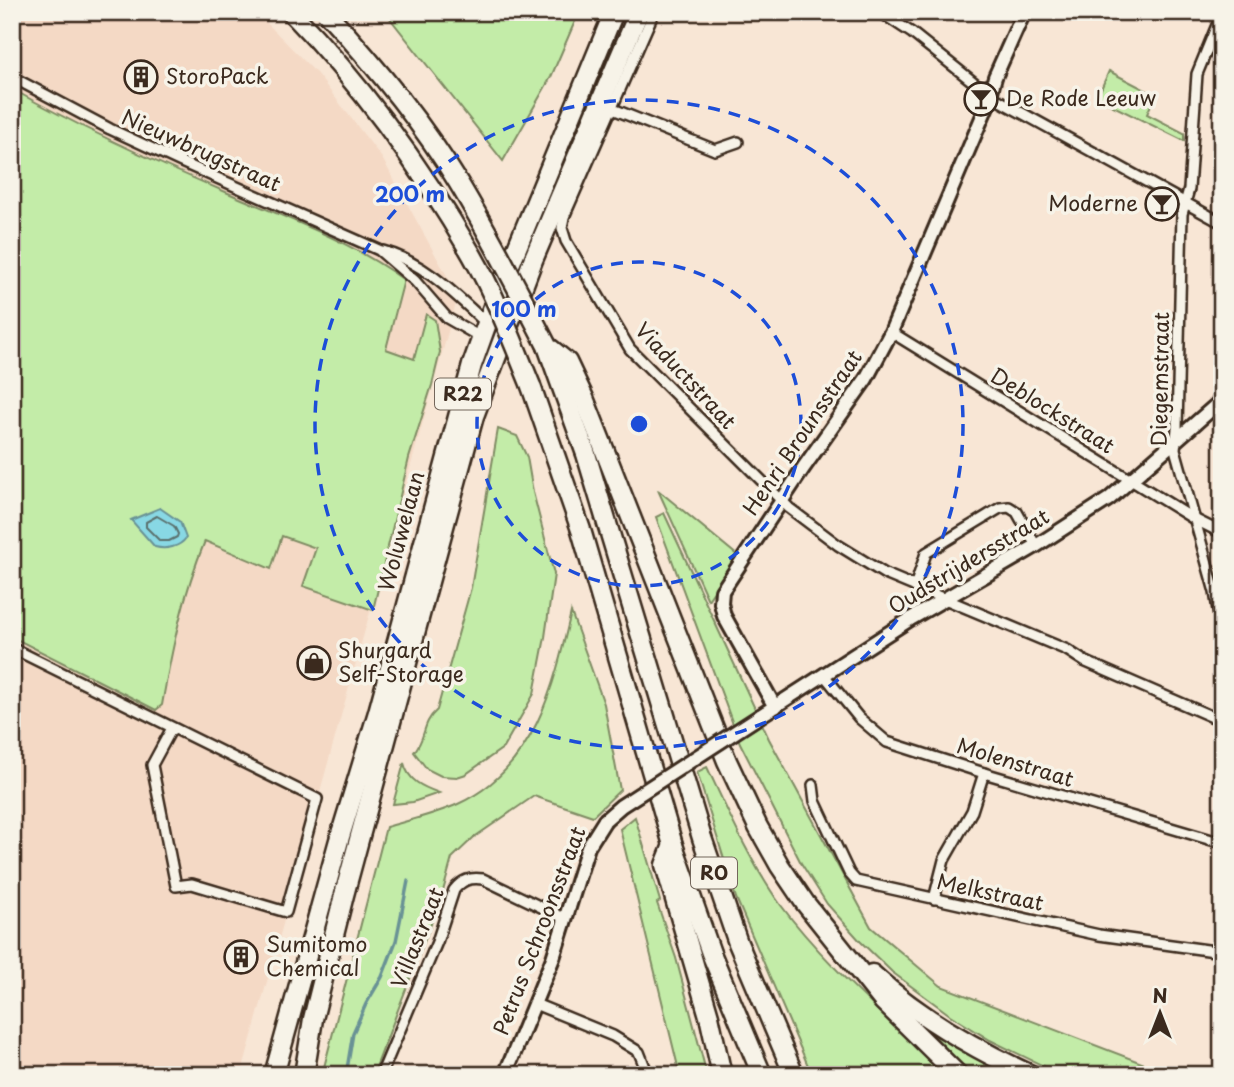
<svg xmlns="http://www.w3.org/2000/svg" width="1234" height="1087" font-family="'Playpen Sans',sans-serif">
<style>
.built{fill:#f4d9c5}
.green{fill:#c3eca8;stroke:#7f8b63;stroke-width:2}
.water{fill:#88d8e4;stroke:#699295;stroke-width:2}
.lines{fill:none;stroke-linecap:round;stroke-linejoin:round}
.shore{stroke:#5a706d;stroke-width:2}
.stream{stroke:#699295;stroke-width:3.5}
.street-casing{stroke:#3b2a1e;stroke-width:14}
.secondary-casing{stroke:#3b2a1e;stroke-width:18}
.highway-casing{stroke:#3b2a1e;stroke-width:23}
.street{stroke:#f7f3e8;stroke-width:9}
.secondary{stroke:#f7f3e8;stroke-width:12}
.highway{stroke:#f7f3e8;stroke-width:18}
.secondary-bridge-casing{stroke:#3b2a1e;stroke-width:18;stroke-linecap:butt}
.highway-bridge-casing{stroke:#3b2a1e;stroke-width:23;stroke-linecap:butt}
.secondary-bridge{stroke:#f7f3e8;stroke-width:12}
.highway-bridge{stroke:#f7f3e8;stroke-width:18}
.ring{fill:none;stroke:#1d4ed8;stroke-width:3.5;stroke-dasharray:12 9}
.labels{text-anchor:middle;stroke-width:7;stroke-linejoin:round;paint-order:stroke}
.shield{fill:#f7f3e8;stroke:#73665b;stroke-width:2}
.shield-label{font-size:19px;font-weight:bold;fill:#3b2a1e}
.poi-label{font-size:21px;fill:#3b2a1e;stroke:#f7f3e8;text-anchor:start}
.street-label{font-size:21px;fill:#3b2a1e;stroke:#f7f3e8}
.centre{fill:#1d4ed8;stroke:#f7f3e8;stroke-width:3.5}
.ring-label{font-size:21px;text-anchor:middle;font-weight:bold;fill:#1d4ed8;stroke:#f7f3e8;stroke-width:7;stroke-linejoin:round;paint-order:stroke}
</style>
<rect width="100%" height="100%" fill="#f8e6d5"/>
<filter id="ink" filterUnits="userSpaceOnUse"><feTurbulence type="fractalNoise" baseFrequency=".0143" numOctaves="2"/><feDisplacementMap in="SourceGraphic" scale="14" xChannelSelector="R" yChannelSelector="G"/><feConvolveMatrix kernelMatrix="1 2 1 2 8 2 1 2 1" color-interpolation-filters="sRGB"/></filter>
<g filter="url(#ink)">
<path class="built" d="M12 12H256L317 74 382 158 458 296 241 1075H12Z"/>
<g class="green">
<path d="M385 12H579L551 77 503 161Z"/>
<path d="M1109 71 1155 95 1147 114 1184 133V141L1097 98Z"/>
<path d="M12 89C81 128 155 162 228 193 288 219 351 241 404 280L386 349 414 359 426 314 435 320 440 352 432 385 409 458 373 610 303 586 316 548 282 536 271 569 205 541C183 594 172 649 162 705L156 710 12 637Z"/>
<path d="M498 429 517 436 527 457 533 492 554 574 545 637 534 694 503 748 466 774 457 777 441 776 427 769 414 752C427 737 421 724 437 710L471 588Z"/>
<path d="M658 490 738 556 708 600Z"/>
<path d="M664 513 769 739 871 927 941 986 1173 1075H1062L990 1040 950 1015 892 972 861 942 827 904 801 863 740 743 656 517Z"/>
<path d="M571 612 604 704 620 790 593 816 534 796 473 838 452 858 442 895 373 1075H322L386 827C410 820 436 814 458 804 535 769 554 686 571 612Z"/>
<path d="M404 763C408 781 423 787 439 793L413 802 393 804Z"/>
<path d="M707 767C729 814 750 862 780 904 825 965 891 1021 945 1075H812L736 898 697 772Z"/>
<path d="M635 817 660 901 657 903 676 958 707 1075H680L620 829Z"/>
<path d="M917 1017 1018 1075H971Z"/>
</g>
<path class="water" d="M160 508 180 522 186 538C180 547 166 550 155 547L131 520Z"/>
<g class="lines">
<path class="shore" d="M157 516 174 526 178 534 177 537 169 541H160L146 527V522Z"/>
<path class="stream" d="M346 1075 353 1033 366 1004 382 977 396 941 408 881"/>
<defs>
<g id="street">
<path d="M654 12 564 217 562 228 566 241 630 349 789 508 838 545 885 574 1067 650 1084 661 1222 721"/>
<path d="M880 12 912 33 991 96 1222 223"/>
<path d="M1222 13 1197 74 1189 189 1182 214 1177 429 1175 449 1215 592 1222 634"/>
<path d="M12 77 110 129 181 162 379 250 415 281 447 318 482 338"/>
<path d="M613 109 715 150 738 142"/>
<path d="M383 251C424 262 457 296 487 324"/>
<path d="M891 332 1194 519 1222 533"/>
<path d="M915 587 926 553 1000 508 1009 507 1017 512 1036 546"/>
<path d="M12 648 317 799 286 912 192 884 176 886 152 765 172 728"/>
<path d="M824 675 859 718 887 742 984 773 1222 843"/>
<path d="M813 785 815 801 849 873 856 881 1099 935 1222 952"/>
<path d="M934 899 944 860 972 811 984 773"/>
<path d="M535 1004 613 1036 639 1052 648 1075"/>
<path d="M381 1075 437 942 454 890C462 880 470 877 483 879L566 919"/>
</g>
<g id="secondary">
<path d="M775 707 724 616 721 603 722 591 804 467 866 379 891 332 987 106 995 77 1024 12"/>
<path d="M760 716 912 618 1036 546 1109 499 1222 400"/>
<path d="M505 1075 553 958 588 847 605 820"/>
</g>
<g id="highway">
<path d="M547 346 567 362 584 398 727 761 758 827 780 866 805 903 883 1001 958 1075"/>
<path d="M547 346 586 454 702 838 738 943 794 1075"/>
<path d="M531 386 581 530 673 845 711 953 762 1075"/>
<path d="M673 845 665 865 709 1016 722 1075"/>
<path d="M872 974C917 1016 975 1049 1031 1075"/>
<path d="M274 1075 339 840 378 712 472 365 495 301 614 12"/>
<path d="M304 1075 313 1019 344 895 474 416 533 260 639 12"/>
</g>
</defs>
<use href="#street" class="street-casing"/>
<use href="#secondary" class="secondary-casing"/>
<use href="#highway" class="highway-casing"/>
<use href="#street" class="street"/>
<use href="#secondary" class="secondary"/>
<use href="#highway" class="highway"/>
<defs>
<path id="secondary-bridge" d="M605 820 621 806 760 716"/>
<g id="highway-bridge">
<path d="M291 12C362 85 421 167 472 255 496 297 513 342 531 386"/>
<path d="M326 12C374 64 421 121 458 182 490 235 519 291 547 346"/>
</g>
</defs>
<use href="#secondary-bridge" class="secondary-bridge-casing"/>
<use href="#highway-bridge" class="highway-bridge-casing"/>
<use href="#secondary-bridge" class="secondary-bridge"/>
<use href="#highway-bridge" class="highway-bridge"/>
</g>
</g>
<g class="ring">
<circle cx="639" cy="424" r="162"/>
<circle cx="639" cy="424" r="324"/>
</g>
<defs>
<symbol id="building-ring" viewBox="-11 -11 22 22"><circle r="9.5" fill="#f7f3e8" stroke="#3b2a1e" stroke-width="1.5"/><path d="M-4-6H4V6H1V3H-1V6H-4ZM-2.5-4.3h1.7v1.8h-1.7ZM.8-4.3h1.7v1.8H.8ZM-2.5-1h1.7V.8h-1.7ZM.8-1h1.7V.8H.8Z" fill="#3b2a1e"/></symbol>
<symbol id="bar-ring" viewBox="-11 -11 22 22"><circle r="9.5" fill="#f7f3e8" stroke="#3b2a1e" stroke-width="1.5"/><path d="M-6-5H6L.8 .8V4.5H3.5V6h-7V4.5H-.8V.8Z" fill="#3b2a1e"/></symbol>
<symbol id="shop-ring" viewBox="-11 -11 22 22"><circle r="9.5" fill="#f7f3e8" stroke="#3b2a1e" stroke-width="1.5"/><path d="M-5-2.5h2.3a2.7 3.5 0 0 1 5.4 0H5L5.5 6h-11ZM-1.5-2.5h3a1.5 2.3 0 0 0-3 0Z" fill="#3b2a1e"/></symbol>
</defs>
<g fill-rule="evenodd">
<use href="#building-ring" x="122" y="58" width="38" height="38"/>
<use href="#bar-ring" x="962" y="80" width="38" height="38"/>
<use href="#bar-ring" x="1143" y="185" width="38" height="38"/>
<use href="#shop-ring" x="295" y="644" width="38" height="38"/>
<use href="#building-ring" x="222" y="938" width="38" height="38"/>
</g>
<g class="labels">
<g class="shield">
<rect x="435" y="378.5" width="56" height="31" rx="5"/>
<rect x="691" y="857.5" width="46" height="31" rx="5"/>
</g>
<g class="shield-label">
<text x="463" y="401">R22</text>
<text x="714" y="880">R0</text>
</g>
<g class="poi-label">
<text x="166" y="84">StoroPack</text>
<text x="1006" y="106">De Rode Leeuw</text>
<text x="1138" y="211" text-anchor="end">Moderne</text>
<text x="338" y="658">Shurgard<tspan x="338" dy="24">Self-Storage</tspan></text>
<text x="266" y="952">Sumitomo<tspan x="266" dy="24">Chemical</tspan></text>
</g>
<g class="street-label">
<text transform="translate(201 151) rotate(24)" y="7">Nieuwbrugstraat</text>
<text transform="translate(685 376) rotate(47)" y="7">Viaductstraat</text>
<text transform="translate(1161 379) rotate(-89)" y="7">Diegemstraat</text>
<text transform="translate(1052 411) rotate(32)" y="7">Deblockstraat</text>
<text transform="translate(803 433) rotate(-56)" y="7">Henri Brounsstraat</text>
<text transform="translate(402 531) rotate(-75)" y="7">Woluwelaan</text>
<text transform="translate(969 562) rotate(-31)" y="7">Oudstrijdersstraat</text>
<text transform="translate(1015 763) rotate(17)" y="7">Molenstraat</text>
<text transform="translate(990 893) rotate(12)" y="7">Melkstraat</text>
<text transform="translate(540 931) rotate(-69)" y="7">Petrus Schroonsstraat</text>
<text transform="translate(418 938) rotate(-68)" y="7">Villastraat</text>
</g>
</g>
<circle cx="639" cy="424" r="10" class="centre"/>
<g class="ring-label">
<text x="410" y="202">200 m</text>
<text x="524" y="317">100 m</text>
</g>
<rect width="1234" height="1087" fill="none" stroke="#f7f3e8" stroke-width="42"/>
<rect x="21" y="21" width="1192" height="1045" fill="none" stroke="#3b2a1e" stroke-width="2.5" filter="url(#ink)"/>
<g transform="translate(1160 1013)" stroke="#f7f3e8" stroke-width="5" paint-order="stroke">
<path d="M0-5L12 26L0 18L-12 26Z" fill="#3b2a1e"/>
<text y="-10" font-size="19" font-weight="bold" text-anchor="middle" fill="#3b2a1e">N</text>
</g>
</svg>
